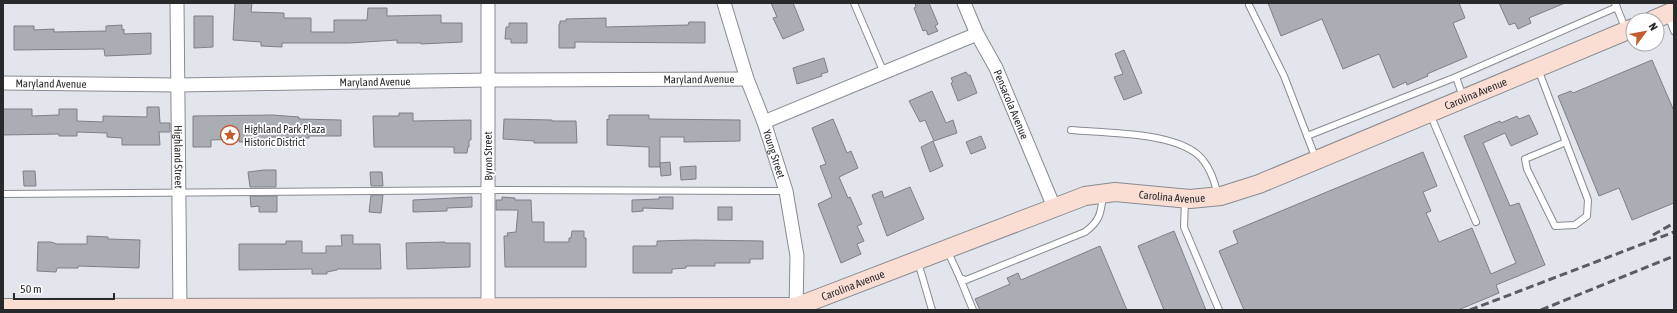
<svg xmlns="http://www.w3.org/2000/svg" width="1677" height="313" font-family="'Asap Condensed',sans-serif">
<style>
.building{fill:#aaadb4;stroke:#7d8086}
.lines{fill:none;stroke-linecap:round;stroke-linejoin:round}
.lane-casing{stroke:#888b91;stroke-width:8}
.street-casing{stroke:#888b91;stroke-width:15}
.secondary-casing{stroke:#888b91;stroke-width:20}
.lane{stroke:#fff;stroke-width:6}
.street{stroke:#fff;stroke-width:13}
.secondary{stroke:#fbded3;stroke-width:18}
.rail{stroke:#5a5c5f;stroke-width:3;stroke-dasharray:8 4;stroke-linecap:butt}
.labels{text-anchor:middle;stroke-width:3.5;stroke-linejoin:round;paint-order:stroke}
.street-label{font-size:11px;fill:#28292b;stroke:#fff}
.poi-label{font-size:11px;fill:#28292b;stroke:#fff;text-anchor:start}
</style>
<rect width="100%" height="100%" fill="#e2e5ec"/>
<g class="building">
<path d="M235 3H252L251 12 284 13V18H311V32H334V20H367L368 8H387V16L441 15V23H462V42L421 44V43H397V40L349 43H282V47L261 46V42L233 40Z"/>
<path d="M771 3H793L804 30 783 39 773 18 777 17Z"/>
<path d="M915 3H929L938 24 935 26 938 31 928 35 926 30 923 31 914 8 916 7Z"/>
<path d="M1268 3H1459L1465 18 1453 23 1467 57 1427 74 1428 76 1407 85 1406 82 1393 88 1379 54 1343 69 1322 19 1281 36Z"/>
<path d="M1499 3H1565L1529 18 1531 23 1518 29 1515 23 1509 25Z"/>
<path d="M194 16H213V47L194 48Z"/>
<path d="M606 18V27L688 25 689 22H705V43L575 42V48H559V24H560V21H566V19Z"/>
<path d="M509 23H527V43H511V39H505L506 27H509Z"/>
<path d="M122 25V30L124 29V34L151 33V54L105 56 104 49 14 50V26H34V30L54 29V32L106 31V26Z"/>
<path d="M1124 50 1142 93 1124 100 1114 77 1123 74 1115 54Z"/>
<path d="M824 58 828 72 821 74 822 76 797 84 793 68Z"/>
<path d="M1652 60 1674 111V203L1632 220 1619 188 1599 196 1558 96 1571 91 1573 93Z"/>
<path d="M966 72 968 75H970L977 93 958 101 951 83 953 82 951 78Z"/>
<path d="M932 91 946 123 953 120 957 133 934 141 925 120 920 122 909 101Z"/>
<path d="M147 107H159L160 123H170V132H159L160 145H122V138L107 137V133L77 132V136H59V134L3 135V109H32V116L59 115V109H77V121L103 122V116L147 117Z"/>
<path d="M399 113H413V121L471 120V140H469V147H468L467 153H454V147H374L373 116H399Z"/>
<path d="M272 115 299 117V119L341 120V136H309V138L267 137 268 139 256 140V142H239V139L211 140V147H193V116Z"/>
<path d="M609 115H649V119L740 120V141L684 142V137H660V167H649V147L607 145V119L609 120Z"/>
<path d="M1529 115 1538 134 1511 146 1505 133 1483 143 1510 206 1519 203 1545 265 1496 285 1499 293 1458 310H1244L1219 251 1238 243 1233 231 1423 152 1437 186 1423 192 1431 211 1426 213 1439 242 1472 228 1491 274 1516 263 1464 136 1500 121 1501 123 1517 116 1519 119Z"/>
<path d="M504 119 552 120V121H576L577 143H534V141L503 139Z"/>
<path d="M833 119 847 153 851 151 858 168 839 177 848 198 850 197 862 224 857 226 864 241 857 244 861 254 841 263 818 204 832 197 820 166 826 164 812 128Z"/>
<path d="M981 136 986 148 971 154 966 142Z"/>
<path d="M933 141 943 166 930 172 921 147Z"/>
<path d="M670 162 671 175 661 176 660 163Z"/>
<path d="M696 166V179L681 180 680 167Z"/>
<path d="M264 170H276V187H250L248 172Z"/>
<path d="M23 171H35L36 186H24Z"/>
<path d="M370 172H382L383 186H371Z"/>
<path d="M910 187 924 219 887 236 872 195 882 191 884 198Z"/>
<path d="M371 195H383L381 213 369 212Z"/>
<path d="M250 196H277V212H259V206L251 207Z"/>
<path d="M472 197V207L447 208V211L413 212V200Z"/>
<path d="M502 197 515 198V200H531L532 222H544V242H569V238H571L572 231H584V238H586V267H505L504 236H508L507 233 516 232 518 210H496V200H502Z"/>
<path d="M659 197H673V209L643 208V211L632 212V200L659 199Z"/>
<rect x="718" y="207" width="14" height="13"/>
<path d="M1174 231 1206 310H1164L1138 246Z"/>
<path d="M341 235H353V244H380L381 269H337V270L327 272V274H312V269L239 270V244H286V241H302V253H326V246H342Z"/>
<path d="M87 236 108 237V239L140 240 139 268 78 266V268H57L56 272 37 271 38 242H51L57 244H87Z"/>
<path d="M694 240 763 241V259H750V263H715V266H686V268L672 269V273H633V246H655L657 245V241Z"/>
<path d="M445 242V243H470V267L407 269 406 243Z"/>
<path d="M1100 246 1127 310H980L975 299 1010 284 1007 278 1018 273 1021 280Z"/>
</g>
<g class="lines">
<defs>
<g id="lane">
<path d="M854 3 884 73"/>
<path d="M1615 3 1626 30"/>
<path d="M1249 5 1284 76 1316 159"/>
<path d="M1668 15 1674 31"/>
<path d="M1538 69 1588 200 1587 216 1575 225 1555 226 1527 169 1525 159 1566 142"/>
<path d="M1456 77 1463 97"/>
<path d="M1430 114 1476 222"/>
<path d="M1071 130C1105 133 1170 132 1197 154 1209 164 1214 180 1218 195"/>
<path d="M1307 136 1456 77 1617 7"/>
<path d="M3 194 489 190 786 191"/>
<path d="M1185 200 1184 227 1219 310"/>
<path d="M947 250 960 278 966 280 1085 232C1100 221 1101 213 1103 195"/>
<path d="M918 262 932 310"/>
<path d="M960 278 973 310"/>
</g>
<g id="street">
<path id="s1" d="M177 3 180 310"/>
<path d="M488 3V310"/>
<path id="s2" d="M724 3 747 79 764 122 786 191 797 256 796 310"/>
<path id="s3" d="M964 3 977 34 996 68 1054 207"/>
<path id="s4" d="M3 83 177 85 488 80 747 79"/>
<path d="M764 122 977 34"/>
</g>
<g id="secondary">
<path d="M1653 20 1674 11"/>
<path id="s5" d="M3 308 796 307 1085 196 1115 192 1190 199 1221 196 1259 184 1633 28"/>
</g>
</defs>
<use href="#lane" class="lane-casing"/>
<use href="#street" class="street-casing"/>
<use href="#secondary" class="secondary-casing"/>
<use href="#lane" class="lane"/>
<use href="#street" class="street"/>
<use href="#secondary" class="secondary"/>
<g class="rail">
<path d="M1653 235 1674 223"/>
<path d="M1470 310 1674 232"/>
<path d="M1541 310 1674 256"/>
</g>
</g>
<defs>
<symbol id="sight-ring" viewBox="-11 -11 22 22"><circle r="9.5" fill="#fff" stroke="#c35c2f" stroke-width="1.5"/><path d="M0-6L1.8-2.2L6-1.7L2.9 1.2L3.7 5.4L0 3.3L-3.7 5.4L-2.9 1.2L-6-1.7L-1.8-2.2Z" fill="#c35c2f"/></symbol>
</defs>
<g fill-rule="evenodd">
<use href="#sight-ring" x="219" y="124" width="22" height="22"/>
</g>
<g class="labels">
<g class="street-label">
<text dy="4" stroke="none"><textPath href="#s4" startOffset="696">Maryland Avenue</textPath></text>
<text dy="4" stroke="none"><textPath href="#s4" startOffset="372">Maryland Avenue</textPath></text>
<text dy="4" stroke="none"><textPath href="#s4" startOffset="48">Maryland Avenue</textPath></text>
<text dy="4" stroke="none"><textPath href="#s5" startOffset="1514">Carolina Avenue</textPath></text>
<text dy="4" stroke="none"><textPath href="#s3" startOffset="112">Pensacola Avenue</textPath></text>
<text dy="4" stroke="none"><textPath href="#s2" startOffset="159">Young Street</textPath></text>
<text dy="4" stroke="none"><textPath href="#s1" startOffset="154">Highland Street</textPath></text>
<text transform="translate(488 156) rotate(-91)" y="4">Byron Street</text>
<text dy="4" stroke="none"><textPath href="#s5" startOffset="1190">Carolina Avenue</textPath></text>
<text dy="4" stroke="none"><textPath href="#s5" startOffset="854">Carolina Avenue</textPath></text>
</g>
<g class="poi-label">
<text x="244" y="133">Highland Park Plaza<tspan x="244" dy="13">Historic District</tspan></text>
</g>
</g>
<rect width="1677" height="313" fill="none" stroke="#28292b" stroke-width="8"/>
<g transform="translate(1645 32) rotate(58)"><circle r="19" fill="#ffffff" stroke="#a9a9aa"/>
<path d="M0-3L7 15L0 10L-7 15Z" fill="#c35c2f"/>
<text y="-6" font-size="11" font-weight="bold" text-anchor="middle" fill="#28292b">N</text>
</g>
<path d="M14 293v6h100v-6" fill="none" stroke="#28292b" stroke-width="2"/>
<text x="20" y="293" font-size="12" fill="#28292b" stroke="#ffffff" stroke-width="3" paint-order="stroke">50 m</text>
</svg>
